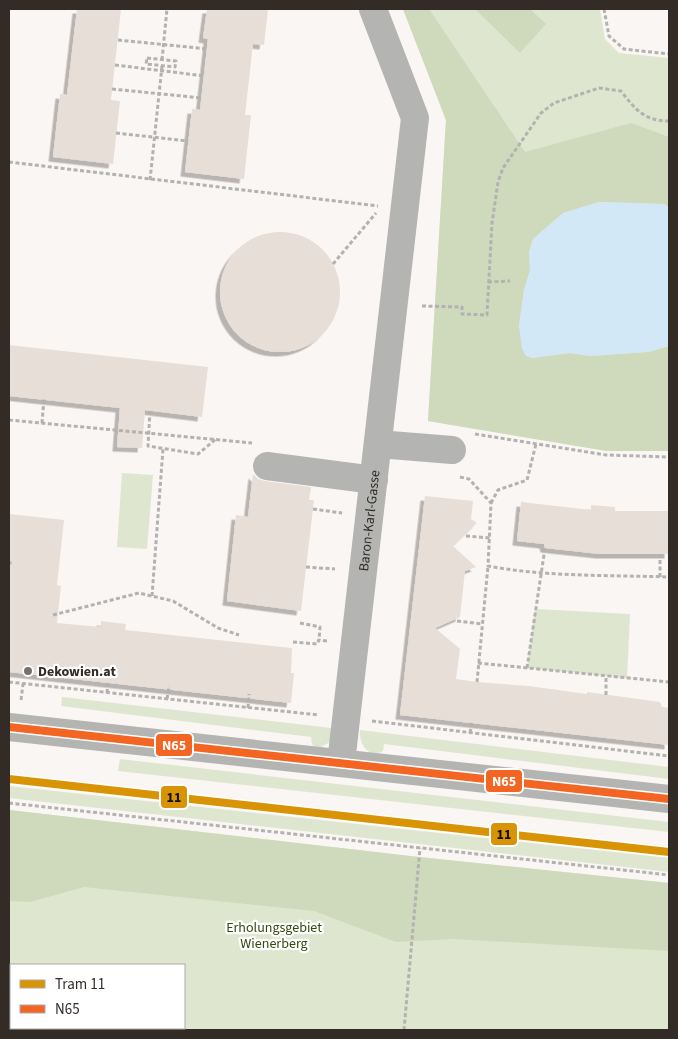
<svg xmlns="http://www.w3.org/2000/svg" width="678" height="1039" font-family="'Source Sans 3',sans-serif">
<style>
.green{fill:#dfe6cf;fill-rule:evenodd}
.forest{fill:#cfd9bb}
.water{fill:#d3e8f6}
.building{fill:#e7ded7;filter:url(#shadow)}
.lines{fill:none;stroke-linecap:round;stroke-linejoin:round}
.path{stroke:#b3b2b1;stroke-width:3;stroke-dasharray:4 2.5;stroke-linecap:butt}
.minor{stroke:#b4b5b3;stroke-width:28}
.bus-1-casing{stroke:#fff;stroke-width:11}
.bus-1{stroke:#f26522;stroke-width:8}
.tram-1-casing{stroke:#fff;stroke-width:11}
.tram-1{stroke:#d99406;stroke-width:8}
.poi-dot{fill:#78726e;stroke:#fff;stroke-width:2}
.labels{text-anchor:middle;stroke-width:4.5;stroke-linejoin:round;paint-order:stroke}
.street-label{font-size:14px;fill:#322b26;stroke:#fff}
.poi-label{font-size:14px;font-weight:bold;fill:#322b26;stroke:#fff;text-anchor:start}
.park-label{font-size:14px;fill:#34470e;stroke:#fff}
.line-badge{stroke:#fff;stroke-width:2}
.badge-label{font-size:14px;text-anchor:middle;font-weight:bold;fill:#fff}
.pale-badge-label{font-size:14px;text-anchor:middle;font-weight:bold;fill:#111}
</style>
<defs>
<filter id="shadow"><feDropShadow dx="-4.5" dy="4.5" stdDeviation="0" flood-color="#0004"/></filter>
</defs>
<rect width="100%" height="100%" fill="#faf6f3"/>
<g class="green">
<path d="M403 9H600L605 39 619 53 669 58V451H607L428 421 446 120Z"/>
<path d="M122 473 153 475 147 549 117 547Z"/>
<path d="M535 609 630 614 627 678 527 668Z"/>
<path d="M62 697 340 729 332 741 319 748C311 746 312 744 311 737L61 706Z"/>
<path d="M360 730 669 767V779L384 744 383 751C367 759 359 743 360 730Z"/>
<path d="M120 759 669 822V832L118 771Z"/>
<path d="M9 786 669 858V872L9 798Z"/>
<path d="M9 810 419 857 669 883V1030H9ZM11 965H184V1028H11Z"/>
</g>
<g class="forest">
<path d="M403 9H429L525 152 631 123 669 137V207L664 204 599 202 563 213 533 239 529 252 530 270 524 290 519 326 532 358 570 353 590 356 648 352 669 346V451H607L428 421 446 120Z"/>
<path d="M475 9H530L546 24 520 53Z"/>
<path d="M9 810 419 857 669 883V951L454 939 396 942 314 911 84 887 30 902 9 901Z"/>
</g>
<path class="water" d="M599 202 664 204 669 207V346L648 352 590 356 569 353 532 358 526 356 522 349 519 326 524 290 530 270 529 252 533 239 563 213Z"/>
<g class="building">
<path d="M77 9H121L111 100 120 101 113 164 53 157 60 94 67 95Z"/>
<path d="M207 9H268L264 45 253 44 245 115H251L244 179 185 172 192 109 200 110 208 39 203 38Z"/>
<circle cx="280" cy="292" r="60"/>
<path d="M9 345 208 367 202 417 145 410 142 448 117 447 120 408 9 396Z"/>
<path d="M253 474 258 479 265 481 311 487 309 500H314L301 611 227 601 236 515 248 517Z"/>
<path d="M425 496 473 501 471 519 477 523 453 546 476 567 465 571 460 617 435 628 460 649 456 679 477 682 529 686 587 694V692L660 702 662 707 669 708V745L400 715Z"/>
<path d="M521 502 591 510V505L615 507V511H669V554H600L545 548 544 544 517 541Z"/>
<path d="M9 514 64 520 57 585 61 586 57 623 101 627V621L126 624 125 630 292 648 291 673H294L291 703 9 672Z"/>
</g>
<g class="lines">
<g class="path">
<path d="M604 9 609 36 624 49 669 54"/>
<path d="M118 40 208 49"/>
<path d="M147 58 176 61 175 67 146 64Z"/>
<path d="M162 60 167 9"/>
<path d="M115 65 205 76"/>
<path d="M112 89 202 98"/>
<path d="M116 133 188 141"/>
<path d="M9 162 378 206"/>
<path d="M150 180 162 66"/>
<path d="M333 264 376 213"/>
<path d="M488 282 510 281"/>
<path d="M422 306 462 307V314L487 315 492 223 498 182 503 168 541 113 554 103 599 88 621 91C635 109 644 121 669 121"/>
<path d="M150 411 148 446 198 454 216 439"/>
<path d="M9 420 252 443"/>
<path d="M42 423 44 399"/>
<path d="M475 434 606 455 669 457"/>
<path d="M460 477 469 479 491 503 488 566C547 577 609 575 669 577"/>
<path d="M491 503 498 490 527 480 536 444"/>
<path d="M313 509 342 513"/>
<path d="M466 536 490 538"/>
<path d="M9 564 11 562"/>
<path d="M306 567 335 569"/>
<path d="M660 577V555"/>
<path d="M152 596 163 449"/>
<path d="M53 615 139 593 173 601 218 628 239 635"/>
<path d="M457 621 482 624"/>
<path d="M300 623 320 627 319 640"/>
<path d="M293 642 317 644 319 640 327 641"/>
<path d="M478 663 669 682"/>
<path d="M527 668 545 548"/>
<path d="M9 682 319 715"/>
<path d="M477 682 488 566"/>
<path d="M107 693 108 683"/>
<path d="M606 695V676"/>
<path d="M167 699 169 686"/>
<path d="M21 700 23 684"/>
<path d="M248 708 249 694"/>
<path d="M372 721 669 756"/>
<path d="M470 733 472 723"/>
<path d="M9 803 669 875"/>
<path d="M404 1030 420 848"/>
</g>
<g class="minor">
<path d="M378 444 452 450"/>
<path d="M267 466 374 480"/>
<path d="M9 727 669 799"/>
<path id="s1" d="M341 763 415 118 373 9"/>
</g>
<defs>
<path id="bus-1" d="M9 727 669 799"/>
</defs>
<use href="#bus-1" class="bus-1-casing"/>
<use href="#bus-1" class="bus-1"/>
<defs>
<path id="tram-1" d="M9 779 669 852"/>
</defs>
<use href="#tram-1" class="tram-1-casing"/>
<use href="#tram-1" class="tram-1"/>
</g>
<circle class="poi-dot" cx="28" cy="671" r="5"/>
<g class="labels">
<g class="street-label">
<text dy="5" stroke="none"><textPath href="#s1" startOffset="244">Baron-Karl-Gasse</textPath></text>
</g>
<g class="poi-label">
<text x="38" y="676">Dekowien.at</text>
</g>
<g class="park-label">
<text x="274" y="932">Erholungsgebiet<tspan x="274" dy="16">Wienerberg</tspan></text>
</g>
</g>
<g class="line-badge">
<rect x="155" y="733" width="38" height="24" rx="5" fill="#f26522"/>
<rect x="485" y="769" width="38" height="24" rx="5" fill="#f26522"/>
<rect x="160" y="785" width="28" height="24" rx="5" fill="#d99406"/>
<rect x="490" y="822" width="28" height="24" rx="5" fill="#d99406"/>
</g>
<g class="badge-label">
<text x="174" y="750">N65</text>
<text x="504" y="786">N65</text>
</g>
<g class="pale-badge-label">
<text x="174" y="802">11</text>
<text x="504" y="839">11</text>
</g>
<rect width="678" height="1039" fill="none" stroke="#322b26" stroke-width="20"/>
<rect x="10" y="964" width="175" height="65" fill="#ffffff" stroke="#adaaa8"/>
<rect x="20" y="980" width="25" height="8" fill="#d99406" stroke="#adaaa8"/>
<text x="55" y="989" font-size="15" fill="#322b26">Tram 11</text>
<rect x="20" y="1005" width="25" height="8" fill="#f26522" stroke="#adaaa8"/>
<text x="55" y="1014" font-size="15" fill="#322b26">N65</text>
</svg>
